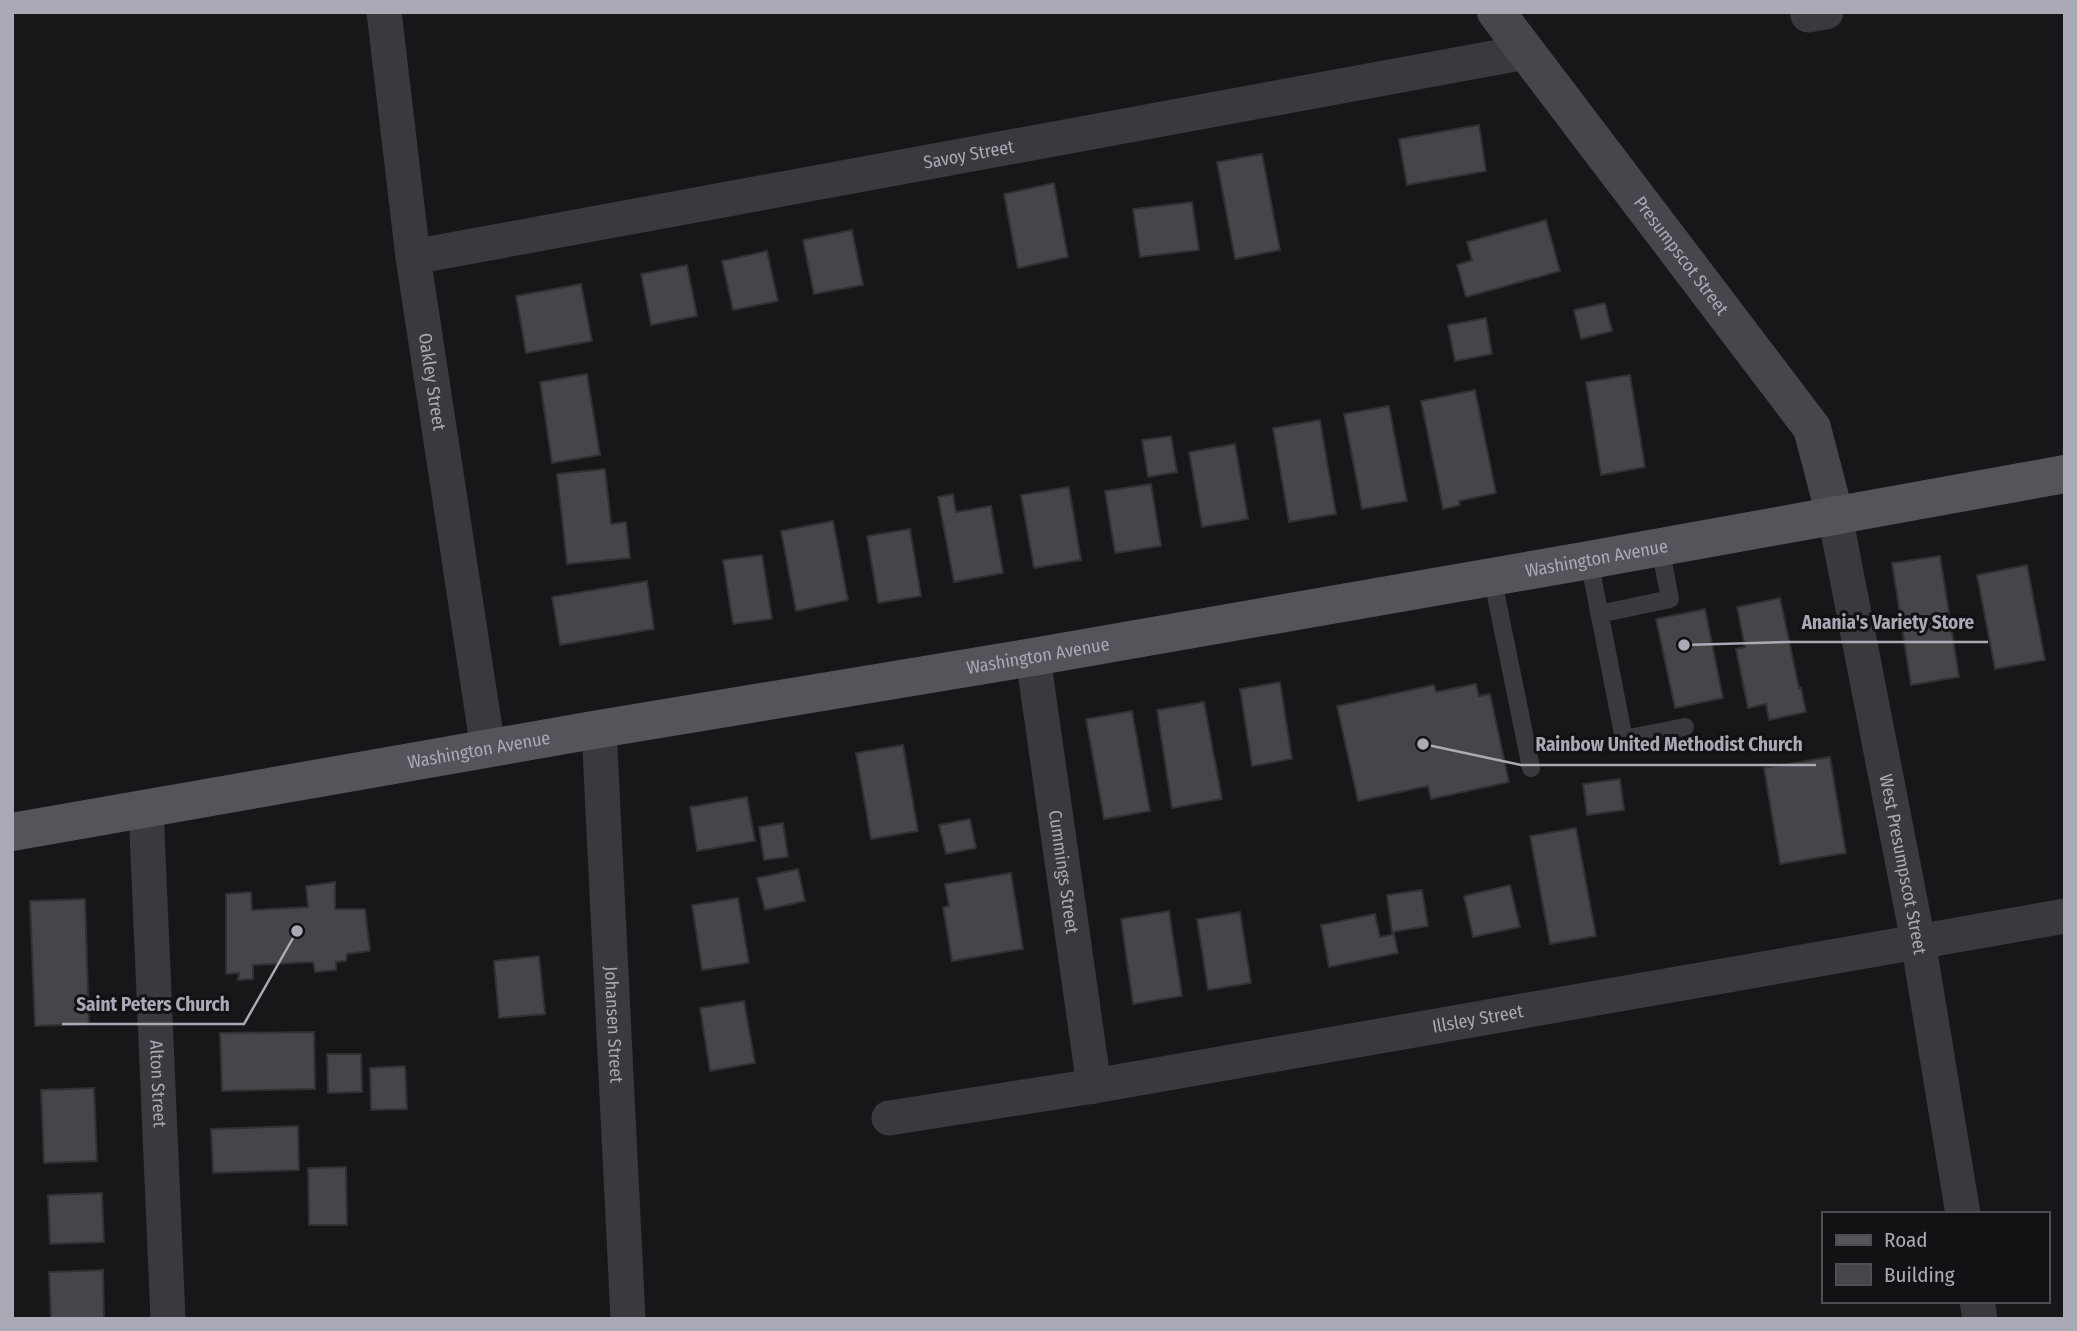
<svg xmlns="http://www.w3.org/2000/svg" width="2077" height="1331" font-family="'Fira Sans Condensed',sans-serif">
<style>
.building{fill:#46454a;stroke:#313134;stroke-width:2}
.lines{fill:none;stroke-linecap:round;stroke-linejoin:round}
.lane{stroke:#3a3a3e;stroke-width:18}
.street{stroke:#3a3a3e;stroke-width:35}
.secondary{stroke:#46464c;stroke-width:38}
.primary{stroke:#54545b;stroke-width:38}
.labels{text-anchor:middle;stroke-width:6;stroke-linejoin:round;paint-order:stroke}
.street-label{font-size:18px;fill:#aaaab6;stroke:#121113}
.leader{fill:none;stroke:#aaaab6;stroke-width:2.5}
.callout-dot{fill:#aaaab6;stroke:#121113;stroke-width:2.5}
.callout-label{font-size:19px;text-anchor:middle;font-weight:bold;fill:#aaaab6;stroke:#121113;stroke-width:6;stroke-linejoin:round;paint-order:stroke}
</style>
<rect width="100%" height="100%" fill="#171618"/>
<g class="building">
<path d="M1479 125 1486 171 1407 185 1399 139Z"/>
<path d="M1262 154 1280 250 1235 259 1217 162Z"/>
<path d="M1054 183 1068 257 1018 268 1004 194Z"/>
<path d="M1192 202 1199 250 1140 257 1133 209Z"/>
<path d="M1546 220 1560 271 1466 297 1457 265 1472 260 1467 242Z"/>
<path d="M852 230 863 285 814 294 803 240Z"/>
<path d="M767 251 778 301 733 310 722 261Z"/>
<path d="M687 265 697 316 651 325 641 274Z"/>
<path d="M581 284 592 341 526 353 516 296Z"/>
<path d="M1605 303 1612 331 1581 339 1574 310Z"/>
<path d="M1486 318 1492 354 1455 361 1448 325Z"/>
<path d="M587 374 600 455 552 463 540 382Z"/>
<path d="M1630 375 1645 467 1601 475 1586 382Z"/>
<path d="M1475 390 1496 493 1459 501 1460 505 1443 509 1421 401Z"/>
<path d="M1389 406 1407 501 1362 509 1344 414Z"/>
<path d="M1320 420 1336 514 1289 522 1273 428Z"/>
<path d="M1171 436 1177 472 1148 477 1142 440Z"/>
<path d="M1235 444 1248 519 1202 527 1189 452Z"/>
<path d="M605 469 611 524 626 522 630 558 567 564 557 474Z"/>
<path d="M1151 484 1161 546 1115 553 1105 491Z"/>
<path d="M1069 487 1081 560 1034 568 1021 495Z"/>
<path d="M953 494 956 512 991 506 1003 573 954 582 938 497Z"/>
<path d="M833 521 848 600 796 611 781 531Z"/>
<path d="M910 529 921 596 878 603 867 536Z"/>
<path d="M762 555 772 619 733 624 723 560Z"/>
<path d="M1940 556 1959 677 1911 685 1892 563Z"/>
<path d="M2027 565 2045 660 1995 669 1977 575Z"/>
<path d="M647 581 654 629 560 645 552 597Z"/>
<path d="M1780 598 1799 688H1801L1806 712 1769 720 1766 704 1748 708 1736 649 1745 647 1737 607Z"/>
<path d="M1705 609 1723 698 1675 708 1656 619Z"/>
<path d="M1280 682 1292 759 1252 766 1240 689Z"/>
<path d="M1476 684 1479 696 1490 694 1509 782 1431 799 1428 786 1358 801 1337 706 1434 685 1436 692Z"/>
<path d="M1204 702 1222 799 1172 808 1157 710Z"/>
<path d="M1132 711 1150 811 1104 819 1086 719Z"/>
<path d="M903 745 918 831 871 839 856 753Z"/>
<path d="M1830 757 1846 853 1780 864 1764 768Z"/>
<path d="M1620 779 1624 810 1587 815 1583 784Z"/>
<path d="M747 797 755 841 697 851 690 807Z"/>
<path d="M970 819 976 848 946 854 939 825Z"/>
<path d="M783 823 788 857 764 860 759 827Z"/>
<path d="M1576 828 1596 936 1550 944 1530 836Z"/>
<path d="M798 869 805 901 765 910 757 878Z"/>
<path d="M1011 873 1023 949 952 961 943 907 949 906 945 884Z"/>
<path d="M335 882V909H365L370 951 347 954 346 961 336 962V970L315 972 313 962 253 965V979L238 980 239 973 226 974V894L251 892 252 910 308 907 306 886Z"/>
<path d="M1510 885 1520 927 1473 937 1464 896Z"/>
<path d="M1422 890 1428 926 1392 932 1387 895Z"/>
<path d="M738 898 749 963 702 970 692 905Z"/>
<path d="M85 899 89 1024 35 1026 30 901Z"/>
<path d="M1169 911 1182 996 1133 1004 1121 919Z"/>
<path d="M1240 912 1251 983 1208 990 1197 919Z"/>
<path d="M1375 914 1380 937 1394 934 1398 953 1329 967 1321 925Z"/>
<path d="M539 956 545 1014 499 1018 494 961Z"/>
<path d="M744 1001 755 1063 710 1071 700 1008Z"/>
<path d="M314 1032 315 1089 222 1091 220 1033Z"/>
<path d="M327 1054H361L362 1092 328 1093Z"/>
<path d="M405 1066 407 1109 371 1110 370 1068Z"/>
<path d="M94 1088 97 1161 44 1163 41 1090Z"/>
<path d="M298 1126 299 1170 213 1173 211 1129Z"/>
<path d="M346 1167 347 1225H309L308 1168Z"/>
<path d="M102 1193 104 1242 50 1244 48 1195Z"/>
<path d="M103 1270 104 1319H51L49 1272Z"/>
</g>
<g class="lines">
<g class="lane">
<path d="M1589 560 1624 739 1685 727"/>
<path d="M1492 576 1531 768"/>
<path d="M1599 614 1670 599 1660 547"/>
</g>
<g class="street">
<path id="s1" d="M384 12 413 257 488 749"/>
<path d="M1808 15 1826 12"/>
<path id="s2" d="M413 257 1526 52"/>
<path id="s3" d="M1835 516 1918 941 1963 1214"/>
<path id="s4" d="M1033 657 1094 1086"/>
<path id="s5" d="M599 729 628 1319"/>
<path id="s6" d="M146 808 168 1319"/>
<path id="s7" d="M889 1118 1094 1086 2065 916"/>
<path d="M1977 1301 1980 1319"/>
</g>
<path class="secondary" id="s8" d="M1496 12 1812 428 1835 516"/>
<path class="primary" id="s9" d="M12 832 599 729 1033 657 1589 560 2065 474"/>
</g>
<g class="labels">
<g class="street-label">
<text dy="6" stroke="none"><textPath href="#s2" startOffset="565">Savoy Street</textPath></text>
<text dy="6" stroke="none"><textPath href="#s8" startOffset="306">Presumpscot Street</textPath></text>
<text dy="6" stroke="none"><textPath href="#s1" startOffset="373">Oakley Street</textPath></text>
<text dy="6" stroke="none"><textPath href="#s9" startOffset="1608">Washington Avenue</textPath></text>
<text dy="6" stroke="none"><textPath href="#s9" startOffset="1041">Washington Avenue</textPath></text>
<text dy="6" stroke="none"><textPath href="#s9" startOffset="474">Washington Avenue</textPath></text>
<text dy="6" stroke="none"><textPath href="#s3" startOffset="355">West Presumpscot Street</textPath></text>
<text dy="6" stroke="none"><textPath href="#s4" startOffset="217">Cummings Street</textPath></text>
<text dy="6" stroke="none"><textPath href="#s7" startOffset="597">Illsley Street</textPath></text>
<text dy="6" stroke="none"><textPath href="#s5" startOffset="296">Johansen Street</textPath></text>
<text dy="6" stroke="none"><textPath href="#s6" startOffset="276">Alton Street</textPath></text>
</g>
</g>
<path class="leader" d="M1684 645L1788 642H1988M1423 744L1521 765H1816M297 931L244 1024H62"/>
<g class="callout-dot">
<circle cx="1684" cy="645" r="7"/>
<circle cx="1423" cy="744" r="7"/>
<circle cx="297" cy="931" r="7"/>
</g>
<g class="callout-label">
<text x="1888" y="629">Anania's Variety Store</text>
<text x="1669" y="751">Rainbow United Methodist Church</text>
<text x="153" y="1011">Saint Peters Church</text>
</g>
<rect width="2077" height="1331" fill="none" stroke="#aaaab6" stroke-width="28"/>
<rect x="1822" y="1212" width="228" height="91" fill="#121113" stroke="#4f4e54" stroke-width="2"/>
<rect x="1836" y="1235" width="35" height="10" fill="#54545b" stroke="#4f4e54" stroke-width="2"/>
<text x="1884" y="1247" font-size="21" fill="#aaaab6">Road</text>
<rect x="1836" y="1264" width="35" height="21" fill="#46454a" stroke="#4f4e54" stroke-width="2"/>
<text x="1884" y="1282" font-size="21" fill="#aaaab6">Building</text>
</svg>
